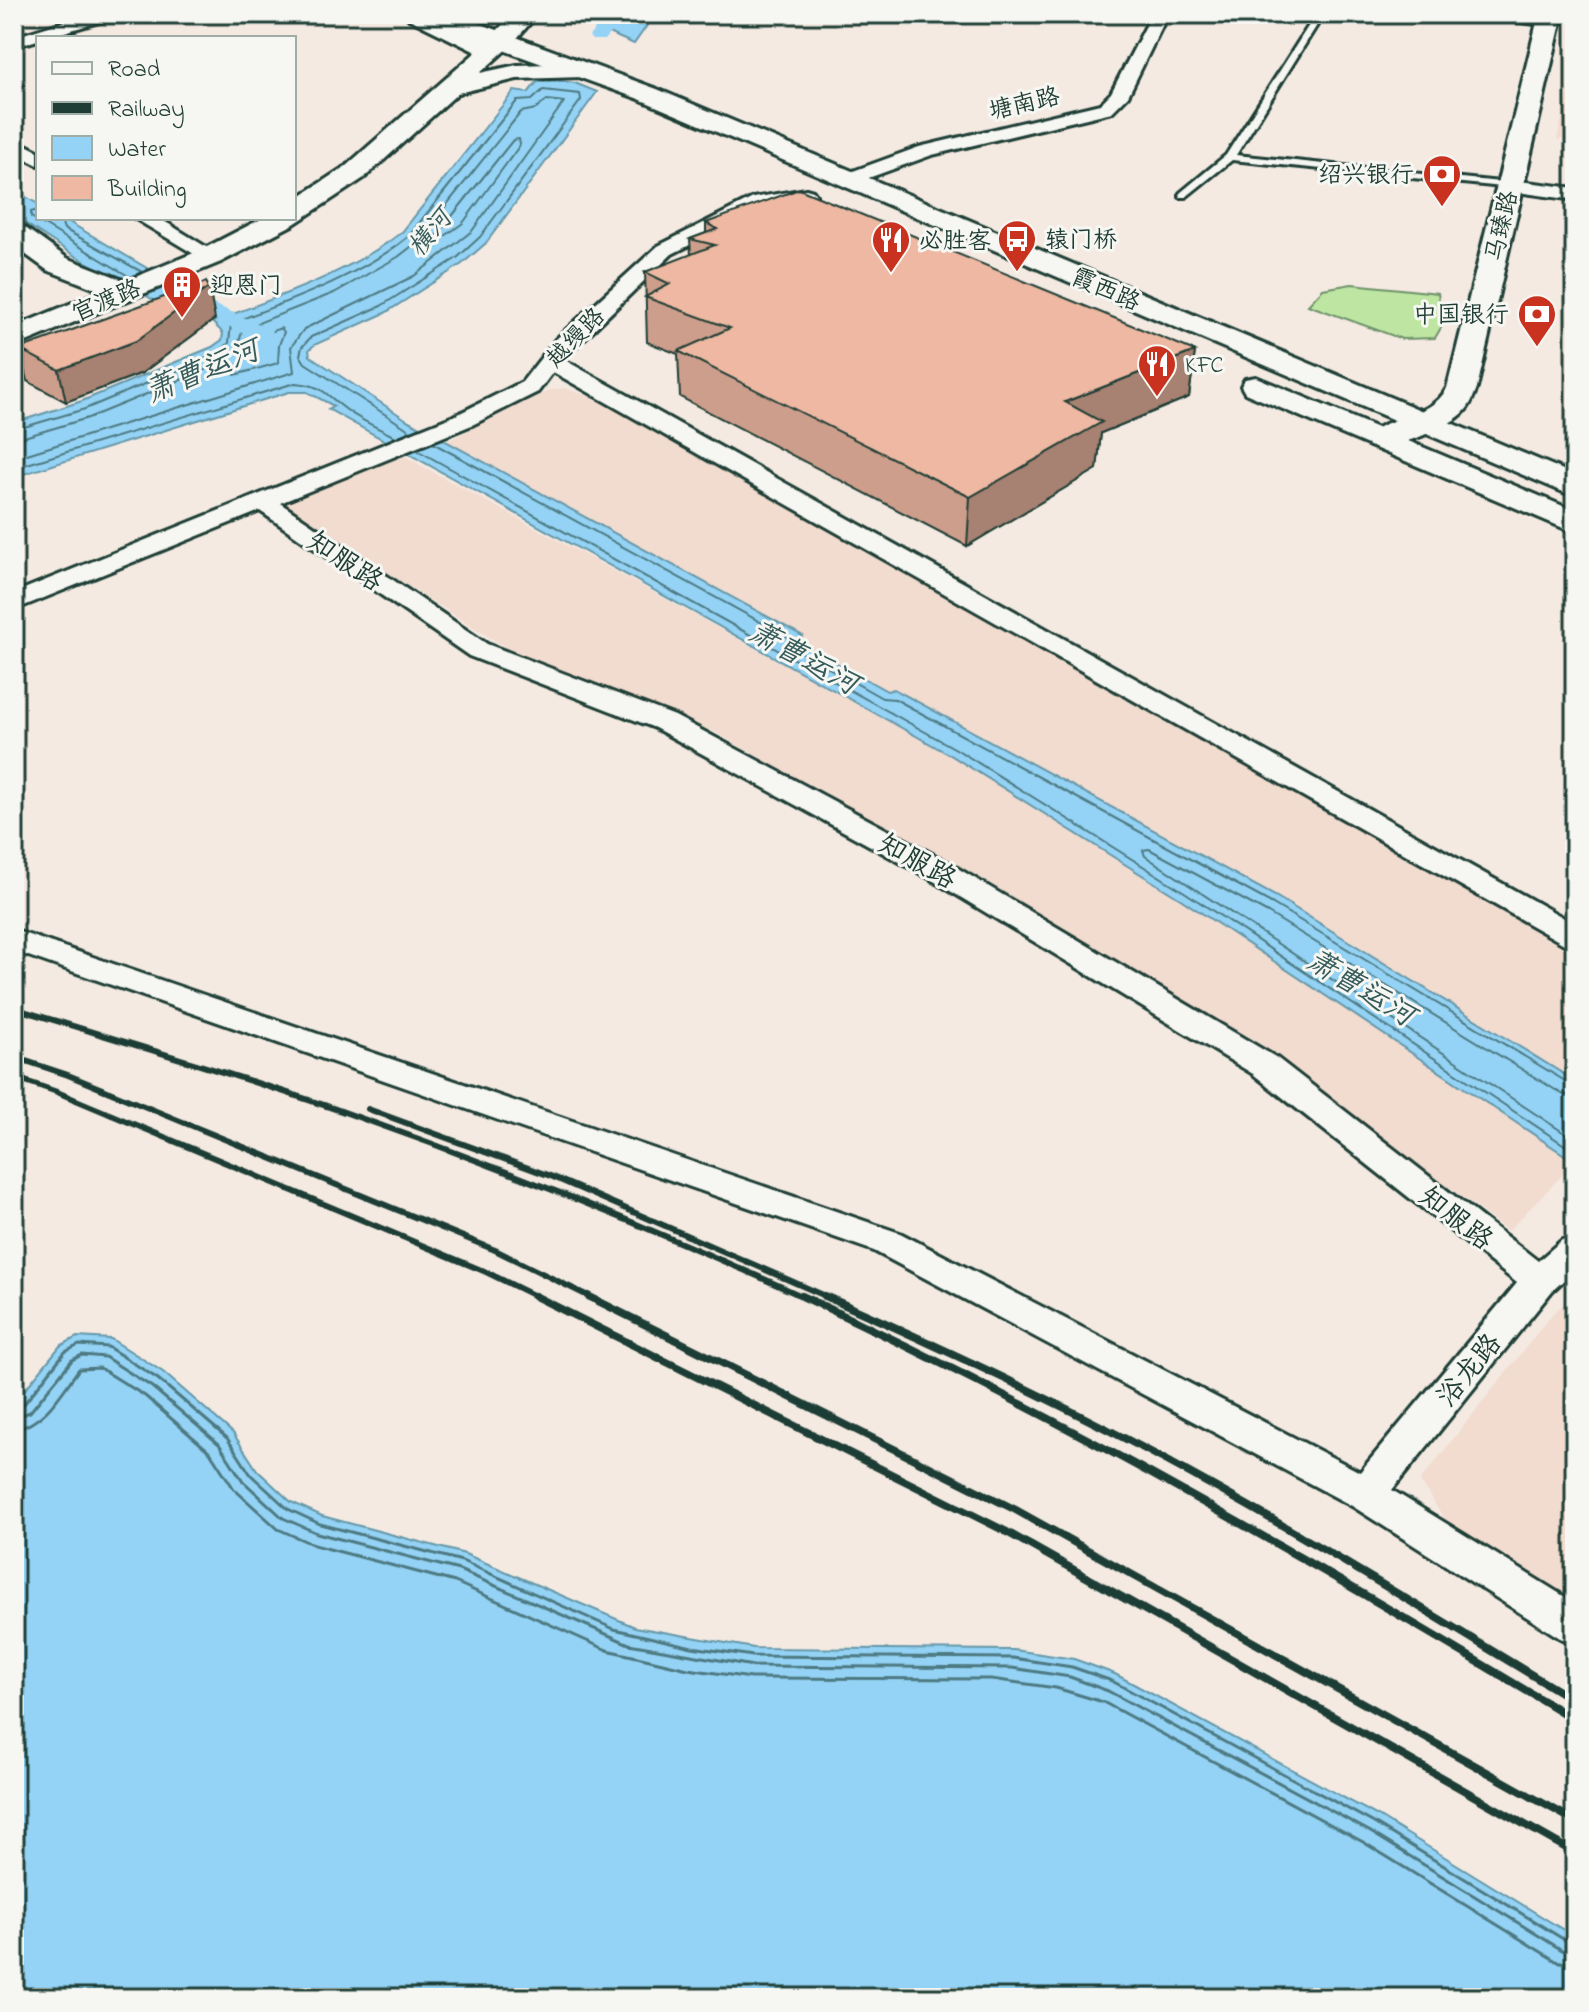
<svg xmlns="http://www.w3.org/2000/svg" width="1589" height="2012" font-family="'Indie Flower','LXGW WenKai TC',sans-serif">
<style>
.built{fill:#f2dbcf}
.green{fill:#bee6a2;stroke:#6e926b;stroke-width:2}
.water{fill:#94d3f5;stroke:#6597a8;stroke-width:2}
.lines{fill:none;stroke-linecap:round;stroke-linejoin:round}
.shore-far1{stroke:#4e7981;stroke-width:2}
.shore{stroke:#4e7981;stroke-width:3}
.canal{fill:#94d3f5;fill-rule:evenodd}
.lane-casing{stroke:#1f3d34;stroke-width:6}
.street-casing{stroke:#1f3d34;stroke-width:6}
.secondary-casing{stroke:#1f3d34;stroke-width:6}
.primary-casing{stroke:#1f3d34;stroke-width:6}
.lane{fill:#f6f6f2;fill-rule:evenodd}
.street{fill:#f6f6f2;fill-rule:evenodd}
.secondary{fill:#f6f6f2;fill-rule:evenodd}
.primary{fill:#f6f6f2;fill-rule:evenodd}
.rail-far1{stroke:#1f3d34;stroke-width:6}
.rail{stroke:#1f3d34;stroke-width:8}
.wall{fill:#cd9e8b;stroke:#1f3d34;stroke-width:2}
.shaded-wall{fill:#a78171;stroke:#1f3d34;stroke-width:2}
.building{fill:#eeb8a2;stroke:#1f3d34;stroke-width:2}
.labels{text-anchor:middle;stroke-width:6;stroke-linejoin:round;paint-order:stroke}
.far-street-label{font-size:24px;fill:#1f3d34;stroke:#f6f6f2}
.far-poi-label{font-size:24px;fill:#1f3d34;stroke:#f6f6f2;text-anchor:start}
.far-water-label{font-size:26px;font-style:italic;fill:#365b5b;stroke:#f6f6f2}
.street-label{font-size:28px;fill:#1f3d34;stroke:#f6f6f2}
.water-label{font-size:30px;font-style:italic;fill:#365b5b;stroke:#f6f6f2}
</style>
<rect width="100%" height="100%" fill="#f4eae2"/>
<filter id="ink" filterUnits="userSpaceOnUse"><feTurbulence type="fractalNoise" baseFrequency=".0125" numOctaves="2"/><feDisplacementMap in="SourceGraphic" scale="16" xChannelSelector="R" yChannelSelector="G"/><feConvolveMatrix kernelMatrix="1 2 1 2 8 2 1 2 1" color-interpolation-filters="sRGB"/></filter>
<g filter="url(#ink)">
<g class="built">
<path d="M1575 64V141L1557 139Z"/>
<path d="M564 388 596 399 1575 953V1080L1277 897 894 689 887 692 796 640 802 636 447 441 548 391Z"/>
<path d="M404 456 952 756 1182 900 1575 1162 1508 1231 1261 1048 717 733 511 651 281 505Z"/>
<path d="M1575 1296V1604L1449 1526 1420 1481 1553 1313Z"/>
</g>
<path class="green" d="M1352 284 1438 293 1442 326 1435 338 1402 339 1308 305 1323 289Z"/>
<g class="water">
<path d="M583 14H655L634 44 578 20Z"/>
<path d="M560 81 575 83 597 92 486 243 462 264 385 313 314 345 309 350 310 356 407 420 803 636 797 641 887 691 894 689 1277 897 1575 1081V1162L1182 900 952 756 328 409 334 406 307 392H289L14 477V423L82 401 212 347 222 340 223 333 212 322C276 297 348 274 402 232L514 91 528 93 537 82Z"/>
<path d="M14 190 38 204V218H62L196 297 166 307 72 254 14 216Z"/>
<path d="M77 1337 111 1339 163 1372 233 1433 257 1470 291 1502 322 1516 465 1554 635 1627 754 1648 1014 1650 1074 1659 1115 1674 1378 1816 1575 1937V1998H14V1403L60 1346Z"/>
</g>
<g class="lines">
<g class="shore-far1">
<path d="M519 139 520 145 463 223 438 241 436 236 513 140Z"/>
<path d="M38 210 31 212V217L130 277"/>
<path d="M60 218 64 229 142 272"/>
<path d="M281 328 284 332 279 345 278 363 235 375 234 370 248 355 254 338Z"/>
<path d="M14 430 85 409 217 354 229 343 231 323C289 301 360 276 408 237L517 101 532 100 543 90 580 94 581 100 480 237 457 258 381 306 311 337 302 347 300 355 305 363 411 431"/>
<path d="M14 440 88 418 220 364 236 351 243 329 334 293 398 257 416 243 521 112 536 109 547 100 564 102 472 231 414 276 304 329 291 347 294 372 14 458"/>
<path d="M433 443 788 637 795 649 882 698 895 699 1273 904 1575 1087"/>
<path d="M417 450 956 749 1186 893 1575 1152"/>
<path d="M14 468 295 383C323 385 325 394 344 408 359 420 379 428 395 437"/>
<path d="M1575 1097 1562 1094 1268 913 1149 849 1143 850 1145 856 1575 1140"/>
</g>
<g class="shore">
<path d="M14 1408 24 1404 65 1352 79 1345 108 1347 158 1379 227 1438 251 1475 288 1509 320 1524 462 1561 614 1629 692 1647 753 1656 1013 1658 1072 1667 1112 1681 1374 1823 1568 1942 1575 1943"/>
<path d="M14 1418 30 1412 72 1360 82 1355 105 1357 152 1387 219 1444 243 1481 283 1518 317 1533 459 1570 629 1644 753 1666 1012 1668 1070 1677 1108 1691 1369 1831 1562 1950 1575 1953"/>
<path d="M14 1430C46 1423 61 1393 79 1369L100 1368 145 1396 210 1452 234 1489 278 1529 314 1545 455 1582 607 1650 688 1669 751 1678 991 1679 1056 1688 1103 1702 1363 1842 1556 1961 1575 1965"/>
</g>
<g class="canal">
<path d="M609 14H626L604 40H592L589 36Z"/>
<path d="M181 290 271 329 274 334 271 339H255L174 300 170 296 174 292Z"/>
</g>
<defs>
<g id="lane">
<path d="M1316 14H1324L1236 155 1510 183 1515 186 1513 188 1232 160 1186 197H1180V193L1226 155Z"/>
<path d="M1466 14H1492L1553 23 1549 26Z"/>
</g>
<g id="street">
<path d="M88 14H114L112 18 14 47V37Z"/>
<path d="M1152 14H1168L1128 96 1112 112 932 155 849 185 839 179 842 175 919 147 1100 104 1111 93Z"/>
<path d="M14 139 38 151V165L14 153Z"/>
<path d="M1510 180 1575 188V200L1503 190 1500 186 1503 182Z"/>
<path d="M806 189 813 191 816 195 813 199 765 207 672 254 563 359 1575 924V947L1564 944 553 372 538 392 472 425 280 503 487 644 675 716 949 863 1277 1058 1538 1261 1562 1240 1575 1236V1270L1552 1291 1392 1490 1575 1603V1643L1560 1638 1352 1506 874 1251 14 951V930L900 1233 1360 1472 1517 1283 1253 1074 927 877 655 728 469 656 260 511 14 610V593L456 415 522 382 555 340 658 246 753 198Z"/>
<path d="M134 218H159L221 256 211 262 204 260Z"/>
</g>
<g id="secondary">
<path d="M405 14H436L487 41 513 14H538L511 45 480 73 517 65 583 63 592 65 595 70 592 75 583 77 517 79 458 93 364 178 294 224 221 262 14 347V327L101 291 47 270 14 246V225L24 227 67 258 126 281 201 250 263 218H294V200L346 166 476 52 409 19Z"/>
<path d="M1539 14H1563L1477 388C1474 395 1471 405 1465 411 1450 428 1391 451 1370 446L1365 439C1382 414 1429 422 1447 388Z"/>
</g>
<g id="primary">
<path d="M423 14H454L657 89 1575 475V497L639 99 459 34 427 19Z"/>
<path d="M1256 377 1575 511V533L1245 393 1241 386 1245 379Z"/>
</g>
</defs>
<use href="#lane" class="lane-casing"/>
<use href="#street" class="street-casing"/>
<use href="#secondary" class="secondary-casing"/>
<use href="#primary" class="primary-casing"/>
<use href="#lane" class="lane"/>
<use href="#street" class="street"/>
<use href="#secondary" class="secondary"/>
<use href="#primary" class="primary"/>
<g class="rail-far1">
<path d="M14 1008C124 1042 235 1074 344 1112 501 1167 655 1229 806 1298"/>
<path d="M14 1057 68 1075 495 1250 592 1298"/>
<path d="M14 1077 57 1092 486 1272 539 1298"/>
<path d="M368 1109 553 1177 830 1298"/>
</g>
<g class="rail">
<path d="M535 1296 1005 1531 1575 1853"/>
<path d="M588 1296 1014 1509 1575 1821"/>
<path d="M802 1296C1069 1420 1323 1568 1575 1720"/>
<path d="M825 1296C938 1346 1050 1398 1158 1456 1300 1532 1437 1618 1575 1701"/>
</g>
</g>
<g class="wall">
<path d="M706 223 1195 351 1189 397 1101 433 1097 469 967 546 680 397 678 354 647 342 645 272 691 255 690 239 706 233Z"/>
<path d="M215 319 142 373 66 402 27 381 19 349Z"/>
</g>
<g class="shaded-wall">
<path d="M209 287 215 319 142 373 66 402 59 370Z"/>
<path d="M1195 351 1189 397 1101 433 1097 469 967 546 970 497 1065 402Z"/>
</g>
<g class="building">
<path d="M799 189 1195 351 1065 402 1102 422 970 497 678 351 730 328 645 297 670 284 645 272 715 245 690 239 717 229 706 223Z"/>
<path d="M206 282 209 287 136 341 59 370 19 349Z"/>
</g>
</g>
<defs>
<symbol id="bank-pin" viewBox="-11 -11 22 30"><path d="M0 17L-7.5 6A9.5 9.5 0 1 1 7.5 6Z" fill="#c8321e" stroke="#f6f6f2"/><path d="M-6-4H6V4H-6ZM0-2.3a2.3 2.3 0 1 0 0 4.6a2.3 2.3 0 1 0 0-4.6Z" fill="#fff"/></symbol>
<symbol id="bus-pin" viewBox="-11 -11 22 30"><path d="M0 17L-7.5 6A9.5 9.5 0 1 1 7.5 6Z" fill="#c8321e" stroke="#f6f6f2"/><path d="M-5-6H5V4H4V6H2V4H-2V6H-4V4H-5ZM-3.5-4V0h7V-4ZM-3.5 1.2v1.5H-2V1.2ZM2 1.2v1.5H3.5V1.2Z" fill="#fff"/></symbol>
<symbol id="restaurant-pin" viewBox="-11 -11 22 30"><path d="M0 17L-7.5 6A9.5 9.5 0 1 1 7.5 6Z" fill="#c8321e" stroke="#f6f6f2"/><path d="M-5-6h1v4h1v-4h1v4h1v-4h1v5L-1.5 .5V6h-2V.5L-5-1ZM5-6V6H3V1.5H1.5Q1.5-4 5-6Z" fill="#fff"/></symbol>
<symbol id="building-pin" viewBox="-11 -11 22 30"><path d="M0 17L-7.5 6A9.5 9.5 0 1 1 7.5 6Z" fill="#c8321e" stroke="#f6f6f2"/><path d="M-4-6H4V6H1V3H-1V6H-4ZM-2.5-4.3h1.7v1.8h-1.7ZM.8-4.3h1.7v1.8H.8ZM-2.5-1h1.7V.8h-1.7ZM.8-1h1.7V.8H.8Z" fill="#fff"/></symbol>
</defs>
<g fill-rule="evenodd">
<use href="#bank-pin" x="1420" y="152" width="44" height="60"/>
<use href="#bus-pin" x="995" y="217" width="44" height="60"/>
<use href="#restaurant-pin" x="869" y="218" width="44" height="60"/>
<use href="#building-pin" x="160" y="263" width="44" height="60"/>
<use href="#bank-pin" x="1515" y="292" width="44" height="60"/>
<use href="#restaurant-pin" x="1135" y="342" width="44" height="60"/>
</g>
<g class="labels">
<g class="far-street-label">
<text transform="translate(1024 103) rotate(-13)" y="8">塘南路</text>
<text transform="translate(1501 226) rotate(-77)" y="8">马臻路</text>
<text transform="translate(1106 289) rotate(23)" y="8">霞西路</text>
<text transform="translate(106 300) rotate(-23)" y="8">官渡路</text>
<text transform="translate(575 337) rotate(-46)" y="8">越缦路</text>
</g>
<g class="far-poi-label">
<text x="1414" y="182" text-anchor="end">绍兴银行</text>
<text x="1045" y="247">辕门桥</text>
<text x="919" y="248">必胜客</text>
<text x="210" y="293">迎恩门</text>
<text x="1509" y="322" text-anchor="end">中国银行</text>
<text x="1185" y="372">KFC</text>
</g>
<g class="far-water-label">
<text transform="translate(429 232) rotate(-50)" y="9">横河</text>
</g>
<g class="street-label">
<text transform="translate(346 560) rotate(34)" y="10">知服路</text>
<text transform="translate(918 860) rotate(29)" y="10">知服路</text>
<text transform="translate(1457 1217) rotate(38)" y="10">知服路</text>
<text transform="translate(1468 1369) rotate(-51)" y="10">浴龙路</text>
</g>
<g class="water-label">
<text transform="translate(202 370) rotate(-22)" y="10">萧曹运河</text>
<text transform="translate(804 657) rotate(29)" y="10">萧曹运河</text>
<text transform="translate(1361 987) rotate(31)" y="10">萧曹运河</text>
</g>
</g>
<rect width="1589" height="2012" fill="none" stroke="#f6f6f2" stroke-width="48"/>
<rect x="24" y="24" width="1541" height="1964" fill="none" stroke="#1f3d34" stroke-width="3" filter="url(#ink)"/>
<rect x="36" y="36" width="260" height="184" fill="#f6f6f2" stroke="#a0aca6" stroke-width="2"/>
<rect x="52" y="62" width="40" height="12" fill="#f6f6f2" stroke="#a0aca6" stroke-width="2"/>
<text x="108" y="76" font-size="24" fill="#1f3d34">Road</text>
<rect x="52" y="102" width="40" height="12" fill="#1f3d34" stroke="#a0aca6" stroke-width="2"/>
<text x="108" y="116" font-size="24" fill="#1f3d34">Railway</text>
<rect x="52" y="136" width="40" height="24" fill="#94d3f5" stroke="#a0aca6" stroke-width="2"/>
<text x="108" y="156" font-size="24" fill="#1f3d34">Water</text>
<rect x="52" y="176" width="40" height="24" fill="#eeb8a2" stroke="#a0aca6" stroke-width="2"/>
<text x="108" y="196" font-size="24" fill="#1f3d34">Building</text>
</svg>
